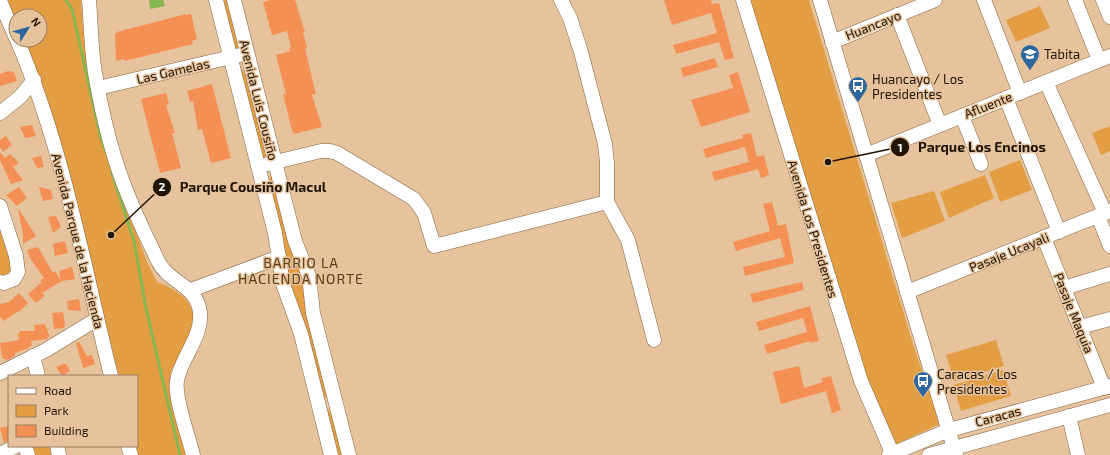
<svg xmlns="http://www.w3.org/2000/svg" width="1110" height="455" font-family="'Exo 2',sans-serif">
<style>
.green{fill:#e39e44}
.water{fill:#87b750}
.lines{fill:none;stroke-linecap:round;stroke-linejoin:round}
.stream{stroke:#87b750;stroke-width:3}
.building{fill:#f59054}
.minor-casing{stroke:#82633f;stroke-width:15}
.minor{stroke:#fff;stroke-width:14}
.labels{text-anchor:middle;stroke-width:3;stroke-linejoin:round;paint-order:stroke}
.street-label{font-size:13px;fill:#211506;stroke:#e6c39c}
.poi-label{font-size:13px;fill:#211506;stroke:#e6c39c;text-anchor:start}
.neighbourhood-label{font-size:14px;letter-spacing:1px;fill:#593c18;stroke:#e6c39c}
.leader{fill:none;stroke:#211506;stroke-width:1.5}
.callout-dot{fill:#211506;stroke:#e6c39c;stroke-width:1.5}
.mark-label{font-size:12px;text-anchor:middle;font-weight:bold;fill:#fff}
.callout-label{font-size:14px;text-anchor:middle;font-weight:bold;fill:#211506;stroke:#e6c39c;stroke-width:3;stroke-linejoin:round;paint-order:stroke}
</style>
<rect width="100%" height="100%" fill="#e6c39c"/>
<g class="green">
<path d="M5 0H81L84 41 99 126 126 205 147 262 157 282C200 299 200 317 180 355 176 361 170 370 170 377 169 398 182 434 188 455H138L136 446 137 376H119L77 208 23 40H40V16H16V24Z"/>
<path d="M222 0H229L239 49H235Z"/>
<path d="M749 0H809L913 344 940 424 892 446 866 383Z"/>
<path d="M1040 6 1050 28 1016 42 1006 20Z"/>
<path d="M239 66 247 76 267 157H261Z"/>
<path d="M1110 126V151L1101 155 1092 133Z"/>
<path d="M1020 160 1032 190 1000 202 989 172Z"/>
<path d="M270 170 299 262 331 393 327 398 322 396 286 275 281 229 270 183Z"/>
<path d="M985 175 994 198 949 218 940 192Z"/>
<path d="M934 191 945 221 902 238 891 203Z"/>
<path d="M0 221 13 269 4 281 0 274Z"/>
<path d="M996 340 1004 366 954 381 946 355Z"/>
<path d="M1003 370 1011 396 961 411 953 385Z"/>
<path d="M328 409 337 424 344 455H333L326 413Z"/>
<path d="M28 446H53L56 455H31Z"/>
</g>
<path class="water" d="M149 0H163L165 6 150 9Z"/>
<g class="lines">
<g class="stream">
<path d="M66 0 72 9 100 135 106 152"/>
<path d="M112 173 134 241 146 308 180 455"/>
</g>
</g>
<g class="building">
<path d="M270 0H295L305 32H303L307 48 305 49 316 94 312 95 322 127 294 134 291 127 283 94H286L276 55 290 51 289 48 291 47 287 31 272 35 263 2Z"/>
<path d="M664 0H711L712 4 719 3 734 58 725 60 719 42 676 54 673 45 717 33 711 13 672 25Z"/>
<path d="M186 14V15L191 14 197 39 192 41 193 44 125 61 124 59 116 61 115 34 118 33 117 32Z"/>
<path d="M715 58 718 67 683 77 681 68Z"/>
<path d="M8 71 14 72 17 81 0 86V74Z"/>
<path d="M738 72 750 112 701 127 691 100 733 88 729 75Z"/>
<path d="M212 84 231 158 211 163 202 129 198 130 193 101 190 102 187 91Z"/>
<path d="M166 93 169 104 166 105 175 133H172L181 168 160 173 141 99Z"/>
<path d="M32 125 36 136 25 138 20 127Z"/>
<path d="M751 133 757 157 764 155 769 175 761 178 758 169 714 181 712 172 749 162 745 147 706 158 703 149 743 138 742 135Z"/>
<path d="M6 136 12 145 3 152 0 147V140Z"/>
<path d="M0 152 5 158 10 154 19 163 13 167 23 180 11 184 0 160Z"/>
<path d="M41 156 44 167 37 168 32 158Z"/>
<path d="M19 187 27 198 17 206 6 195Z"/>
<path d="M39 187 51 190 53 199 43 201Z"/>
<path d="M772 202 778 226 786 224 794 263 745 276 743 267 785 257 780 238 736 251 733 242 770 231 763 204Z"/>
<path d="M18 208 36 236 23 244V234Z"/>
<path d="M56 216 61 227 53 233 48 217Z"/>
<path d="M65 241 68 253 55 256 53 244Z"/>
<path d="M38 247 53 273 55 271 61 280 59 271 72 267 75 279 62 281 42 293 45 296 36 303 28 294 42 282 40 280 44 278 30 258 27 250Z"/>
<path d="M802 282 804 290 753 303 750 294Z"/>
<path d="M19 293 28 303 19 312 18 311 4 321 0 317V304L9 302Z"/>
<path d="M79 299 81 311 68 310 67 301Z"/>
<path d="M810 306 819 341 810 343V341L767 354 764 345 807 332 803 318 759 331 756 322Z"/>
<path d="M63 312 65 324 64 328 54 329 52 313Z"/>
<path d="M45 324 50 337 47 336 48 339 31 341 32 346H29V348L15 353V356L7 360 2 358 0 343 19 340 18 335 20 331H35L34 325Z"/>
<path d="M79 342 87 356 92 355 95 364 83 368 76 343Z"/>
<path d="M63 364H66L70 371 62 376 56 367Z"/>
<path d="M799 366 804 388 823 382 822 378 831 376 841 410 832 413 826 391 781 404 773 372Z"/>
<path d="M9 426V440L4 443 0 428Z"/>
</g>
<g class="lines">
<defs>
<g id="minor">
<path d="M89 0C91 24 91 49 95 73 102 114 112 157 128 195 137 218 148 240 158 261 168 282 193 284 199 307 206 334 181 356 177 381 174 398 189 437 193 455"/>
<path d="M216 0 275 233 283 284 301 334 331 455"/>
<path d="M234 0 295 241 309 276 313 313 349 455"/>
<path d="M561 0 570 18 581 52 605 144 607 163V202L628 240 654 340"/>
<path d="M743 0 861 381 893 455"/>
<path d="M820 0 956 455"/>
<path d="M984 0 1020 93"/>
<path d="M1075 0 1099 60"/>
<path d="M1103 0 1110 17"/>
<path d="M0 1 16 38"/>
<path d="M897 15 940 125"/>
<path d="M17 40C63 147 83 263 111 376"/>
<path d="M832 42 935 0"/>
<path d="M1046 82 1105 213"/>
<path d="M98 88 240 55"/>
<path d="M1006 98 1059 232"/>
<path d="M0 113 20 97 34 80"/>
<path d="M962 116 981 164"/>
<path d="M866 155 1110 56"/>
<path d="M267 164 321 151H330L337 153 414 199 424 213 434 246 607 202"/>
<path d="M0 206 16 256 18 272 14 279 4 283 0 282"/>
<path d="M1098 216 1110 246"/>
<path d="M1044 238 1104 388"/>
<path d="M1064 288 1110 274"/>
<path d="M191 290 279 257"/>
<path d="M907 292 1110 211"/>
<path d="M1080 327 1110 319"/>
<path d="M33 356 38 376"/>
<path d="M0 373 46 350 97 319"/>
<path d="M1069 416 1078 455"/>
<path d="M25 446 28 455"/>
<path d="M57 446 59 455"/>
<path d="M128 446 131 455"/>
<path d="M0 454 16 446"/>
<path d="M889 455 949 430 1110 386"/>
<path d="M929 455 1110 405"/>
</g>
</defs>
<use href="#minor" class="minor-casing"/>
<use href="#minor" class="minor"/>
</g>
<defs>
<symbol id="school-pin" viewBox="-11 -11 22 30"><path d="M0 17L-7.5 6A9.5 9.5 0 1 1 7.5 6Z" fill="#2c669d" stroke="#e6c39c"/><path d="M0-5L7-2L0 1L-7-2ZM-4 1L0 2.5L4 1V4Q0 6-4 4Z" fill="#fff"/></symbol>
<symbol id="bus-pin" viewBox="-11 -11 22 30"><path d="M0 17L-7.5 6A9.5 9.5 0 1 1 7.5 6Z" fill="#2c669d" stroke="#e6c39c"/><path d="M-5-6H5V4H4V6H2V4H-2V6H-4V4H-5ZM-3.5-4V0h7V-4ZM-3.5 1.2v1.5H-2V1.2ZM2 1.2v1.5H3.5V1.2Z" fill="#fff"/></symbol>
</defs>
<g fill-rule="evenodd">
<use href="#school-pin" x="1019" y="43" width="22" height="30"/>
<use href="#bus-pin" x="847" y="75" width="22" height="30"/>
<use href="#bus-pin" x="912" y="370" width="22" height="30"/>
</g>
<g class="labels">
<g class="street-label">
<text transform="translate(873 25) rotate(-22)" y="5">Huancayo</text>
<text transform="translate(173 71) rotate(-13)" y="5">Las Gamelas</text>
<text transform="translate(259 100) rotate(76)" y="5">Avenida Luis Cousiño</text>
<text transform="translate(988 105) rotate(-22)" y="5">Afluente</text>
<text transform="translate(813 229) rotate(73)" y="5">Avenida Los Presidentes</text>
<text transform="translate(78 241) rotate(76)" y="5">Avenida Parque de la Hacienda</text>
<text transform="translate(1009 252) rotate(-22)" y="5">Pasaje Ucayali</text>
<text transform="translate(1074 313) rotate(68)" y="5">Pasaje Maquia</text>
<text transform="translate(998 416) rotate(-15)" y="5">Caracas</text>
</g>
<g class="poi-label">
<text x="1044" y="59">Tabita</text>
<text x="872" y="84">Huancayo / Los<tspan x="872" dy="15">Presidentes</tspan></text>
<text x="937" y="379">Caracas / Los<tspan x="937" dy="15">Presidentes</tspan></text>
</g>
<g class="neighbourhood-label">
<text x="301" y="268">BARRIO LA<tspan x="301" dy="16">HACIENDA NORTE</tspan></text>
</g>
</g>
<path class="leader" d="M828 162L900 147M111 235L162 187"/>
<g class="callout-dot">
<circle cx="828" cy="162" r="4"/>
<circle cx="111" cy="235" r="4"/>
<circle cx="900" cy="147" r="10"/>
<circle cx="162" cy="187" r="10"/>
</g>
<g class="mark-label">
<text x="900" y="152">1</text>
<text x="162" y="191">2</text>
</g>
<g class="callout-label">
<text x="982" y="152">Parque Los Encinos</text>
<text x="253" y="192">Parque Cousiño Macul</text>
</g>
<rect x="8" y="375" width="130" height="72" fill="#e6c39c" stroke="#977d60"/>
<rect x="16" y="388" width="20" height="6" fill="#ffffff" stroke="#977d60"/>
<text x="44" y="395" font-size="12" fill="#211506">Road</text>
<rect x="16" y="405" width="20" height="12" fill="#e39e44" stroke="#977d60"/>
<text x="44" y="415" font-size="12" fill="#211506">Park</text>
<rect x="16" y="425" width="20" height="12" fill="#f59054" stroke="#977d60"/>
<text x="44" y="435" font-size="12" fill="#211506">Building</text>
<g transform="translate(28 28) rotate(53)"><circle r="19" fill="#e6c39c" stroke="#977d60"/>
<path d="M0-3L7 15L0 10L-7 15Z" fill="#2c669d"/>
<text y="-6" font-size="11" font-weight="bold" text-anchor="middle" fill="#211506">N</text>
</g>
</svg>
